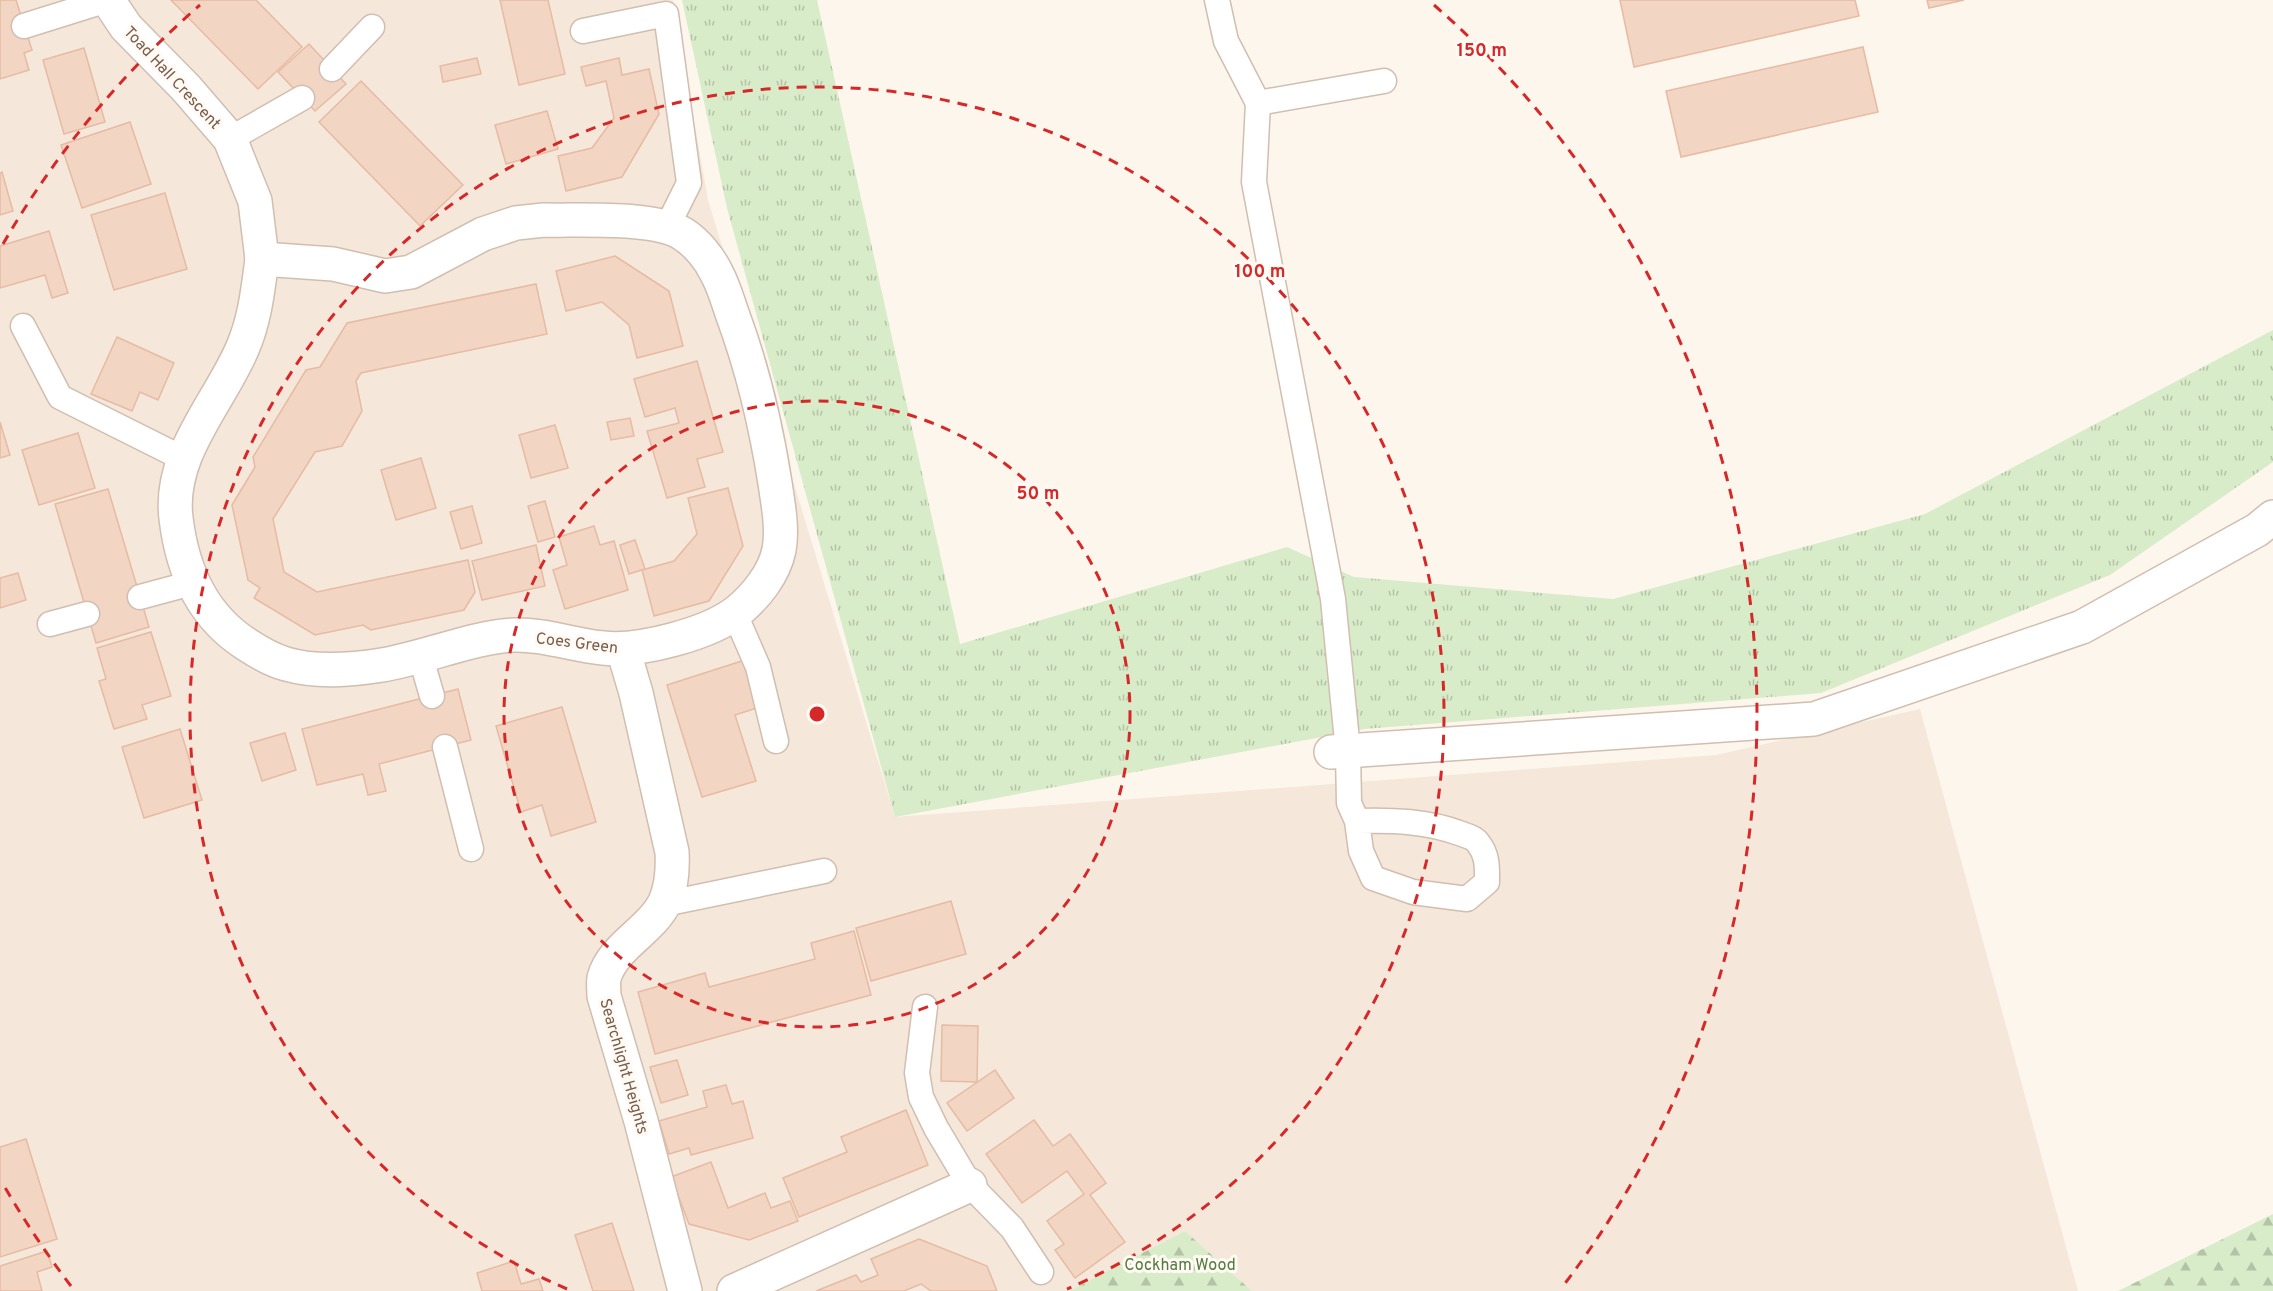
<svg xmlns="http://www.w3.org/2000/svg" width="2273" height="1291" font-family="Overpass,sans-serif">
<style>
.residential{fill:#f5e8da}
.grass{fill:url(#grass-tufts)}
.forest{fill:url(#forest-firs)}
.building{fill:#f3d5c3;stroke:#e6bba3;stroke-width:1.5}
.lines{fill:none;stroke-linecap:round;stroke-linejoin:round}
.service-casing{stroke:#d1beb0;stroke-width:27}
.minor-casing{stroke:#d1beb0;stroke-width:36}
.service{stroke:#fff;stroke-width:24}
.minor{stroke:#fff;stroke-width:33}
.ring{fill:none;stroke:#d62828;stroke-width:3;stroke-dasharray:10 8}
.labels{text-anchor:middle;stroke-width:6;stroke-linejoin:round;paint-order:stroke}
.street-label{font-size:16px;fill:#7a5c4d;stroke:#fffaf3}
.park-label{font-size:16px;fill:#537a41;stroke:#fffaf3}
.centre{fill:#d62828;stroke:#fffaf3;stroke-width:3}
.ring-label{font-size:18px;text-anchor:middle;font-weight:bold;fill:#d62828;stroke:#fffaf3;stroke-width:6;stroke-linejoin:round;paint-order:stroke}
</style>
<defs>
<pattern id="grass-tufts" width="24" height="20" patternUnits="userSpaceOnUse" patternTransform="scale(1.5)"><rect width="24" height="20" fill="#d8ecc9"/><path d="M3 7l-1-3M5 7V3M7 7l1-3M15 17l-1-3M17 17v-4M19 17l1-3" fill="none" stroke="#b4c2a5"/></pattern>
<pattern id="forest-firs" width="22" height="20" patternUnits="userSpaceOnUse" patternTransform="scale(1.5)"><rect width="22" height="20" fill="#d8ecc9"/><path d="M5 1l3.5 6h-7zM16 11l3.5 6h-7z" fill="#b4c2a5"/></pattern>
</defs>
<rect width="100%" height="100%" fill="#fdf6ec"/>
<path class="residential" d="M0 0H673L708 200 895 817 1716 755 1920 709 2078 1291H1252L1185 1231 1069 1291H0Z"/>
<path class="grass" d="M682 0H817L960 644 1287 547 1354 577 1613 599 1925 514 2273 330V462L2110 575 1821 693 1364 729 895 817 727 208Z"/>
<g class="forest">
<path d="M2273 1214V1291H2118Z"/>
<path d="M1185 1231 1252 1291H1069Z"/>
</g>
<g class="building">
<path d="M0 0H16L32 50 24 53 29 70 0 79Z"/>
<path d="M171 0H256L302 47 258 89Z"/>
<path d="M500 0H548L565 74 519 85Z"/>
<path d="M1620 0H1855L1859 16 1634 67Z"/>
<path d="M1927 0H1964L1929 8Z"/>
<path d="M309 44 346 84 315 111 278 72Z"/>
<path d="M1863 47 1878 112 1681 157 1666 91Z"/>
<path d="M84 48 105 122 64 134 43 60Z"/>
<path d="M477 58 481 74 443 82 440 66Z"/>
<path d="M619 58 622 75 649 69 659 114 622 177 566 191 558 156 592 148 614 118 606 81 586 86 581 67Z"/>
<path d="M361 81 463 185 420 226 319 122Z"/>
<path d="M547 111 558 149 506 164 495 125Z"/>
<path d="M130 122 151 184 82 208 61 145Z"/>
<path d="M2 172 13 211 0 215V173Z"/>
<path d="M165 193 187 269 114 290 91 215Z"/>
<path d="M49 231 68 293 52 298 45 275 0 288V246Z"/>
<path d="M615 256 669 291 683 346 637 358 629 325 602 302 566 311 556 271Z"/>
<path d="M536 284 547 334 361 373 356 381 362 411 342 446 315 452 273 519 284 572 317 592 468 560 475 592 464 610 371 630 363 625 315 635 254 598 260 588 248 580 232 505 255 467 253 457 306 370 320 367 347 323Z"/>
<path d="M117 337 174 363 158 400 140 392 132 411 91 394Z"/>
<path d="M697 361 723 452 697 459 705 487 667 498 647 431 679 423 675 408 645 417 634 379Z"/>
<path d="M630 418 634 436 611 440 607 422Z"/>
<path d="M0 422 10 455 0 458Z"/>
<path d="M555 425 568 468 531 478 519 435Z"/>
<path d="M78 433 95 488 39 505 22 450Z"/>
<path d="M421 458 436 508 396 520 381 470Z"/>
<path d="M728 488 743 546 709 601 654 616 642 570 674 561 697 534 688 498Z"/>
<path d="M108 489 149 627 96 643 55 504Z"/>
<path d="M545 501 555 537 538 542 528 506Z"/>
<path d="M472 506 482 543 461 549 450 512Z"/>
<path d="M594 526 600 545 614 541 628 590 565 609 553 570 567 565 559 537Z"/>
<path d="M635 540 645 569 629 574 620 545Z"/>
<path d="M536 545 545 586 482 600 472 561Z"/>
<path d="M18 573 26 600 0 608V578Z"/>
<path d="M151 632 171 696 142 705 147 719 114 729 99 681 106 679 97 648Z"/>
<path d="M748 659 763 706 735 715 756 781 702 797 667 685Z"/>
<path d="M458 689 471 740 379 764 386 791 368 795 363 774 317 785 302 729Z"/>
<path d="M562 707 596 822 551 836 542 805 521 812 496 726Z"/>
<path d="M180 729 202 800 144 818 122 747Z"/>
<path d="M285 733 296 770 262 781 250 743Z"/>
<path d="M951 901 966 954 871 981 856 928Z"/>
<path d="M854 931 871 995 655 1054 638 992 705 973 709 987 796 964 815 959 811 943Z"/>
<path d="M942 1025 978 1026 977 1082 941 1081Z"/>
<path d="M677 1060 688 1095 661 1103 650 1067Z"/>
<path d="M995 1070 1014 1098 967 1131 947 1103Z"/>
<path d="M726 1085 732 1104 743 1101 753 1138 691 1155 689 1148 669 1154 659 1121 707 1107 703 1091Z"/>
<path d="M906 1110 928 1165 799 1217 783 1178 847 1152 841 1137Z"/>
<path d="M1034 1120 1053 1146 1070 1134 1106 1183 1090 1195 1125 1242 1075 1278 1055 1250 1064 1244 1047 1221 1084 1194 1067 1171 1022 1203 986 1154Z"/>
<path d="M26 1139 57 1239 0 1257V1147Z"/>
<path d="M711 1162 728 1208 765 1193 771 1208 790 1201 798 1221 749 1240 689 1224 671 1177Z"/>
<path d="M612 1223 634 1291H593L575 1235Z"/>
<path d="M919 1239 987 1266 997 1291H931L921 1284 904 1291H816L856 1275 861 1282 878 1275 871 1259Z"/>
<path d="M47 1251 52 1267 37 1272 42 1291H0V1266Z"/>
<path d="M514 1261 521 1284 539 1279 543 1291H482L477 1273Z"/>
</g>
<g class="lines">
<defs>
<g id="service">
<path d="M1217 0 1226 41 1258 103 1384 81"/>
<path d="M24 26 107 0"/>
<path d="M583 31 666 14 689 183 668 225"/>
<path d="M332 69 372 27"/>
<path d="M1258 103 1254 182 1333 599 1348 751 1349 803 1357 821C1393 820 1428 821 1462 834 1467 836 1475 838 1478 843 1488 855 1487 868 1487 882L1467 899 1413 892 1373 878 1361 851 1357 821"/>
<path d="M230 139 302 98"/>
<path d="M23 326 60 397 184 459"/>
<path d="M140 597 192 583"/>
<path d="M735 614 758 667 776 741"/>
<path d="M50 624 87 614"/>
<path d="M421 658 432 696"/>
<path d="M445 747 471 849"/>
<path d="M664 904 824 871"/>
<path d="M925 1007 917 1073 921 1097 936 1128 970 1185 1012 1228 1041 1272"/>
</g>
<g id="minor">
<path d="M108 0 126 27 186 88 230 139 255 201 262 259"/>
<path d="M544 220C579 221 655 216 683 234 697 243 710 259 717 274 724 287 728 302 733 316 753 370 766 426 775 483 778 504 783 528 779 550 774 574 756 596 738 611 709 634 639 652 603 648 573 645 544 634 514 635 473 637 424 658 382 665 351 670 317 673 286 664 272 660 258 652 246 644 201 615 182 569 176 518 168 454 220 402 243 347 255 319 258 289 262 259L333 264 385 276 411 272 483 234 516 223Z"/>
<path d="M623 649 636 693 672 852C673 870 672 886 665 902 651 931 613 946 604 978 603 983 604 990 604 996L641 1121 685 1291"/>
<path d="M1331 752 1814 719 2082 627 2257 530 2273 517"/>
<path d="M734 1291 970 1185"/>
</g>
</defs>
<use href="#service" class="service-casing"/>
<use href="#minor" class="minor-casing"/>
<use href="#service" class="service"/>
<use href="#minor" class="minor"/>
</g>
<g class="ring">
<circle cx="817" cy="714" r="313"/>
<path d="M567 1289A627 627 0 1 1 1067 1289"/>
<path d="M71 1286A940 940 0 0 1 3 1184M3 244A940 940 0 0 1 200 5M1434 5A940 940 0 0 1 1563 1286"/>
</g>
<g class="labels">
<g class="street-label">
<text transform="translate(173 77) rotate(47)" y="6">Toad Hall Crescent</text>
<text transform="translate(577 642) rotate(7)" y="6">Coes Green</text>
<text transform="translate(625 1066) rotate(74)" y="6">Searchlight Heights</text>
</g>
<g class="park-label">
<text x="1180" y="1270">Cockham Wood</text>
</g>
</g>
<circle cx="817" cy="714" r="9" class="centre"/>
<g class="ring-label">
<text x="1482" y="56">150 m</text>
<text x="1260" y="277">100 m</text>
<text x="1038" y="499">50 m</text>
</g>
</svg>
